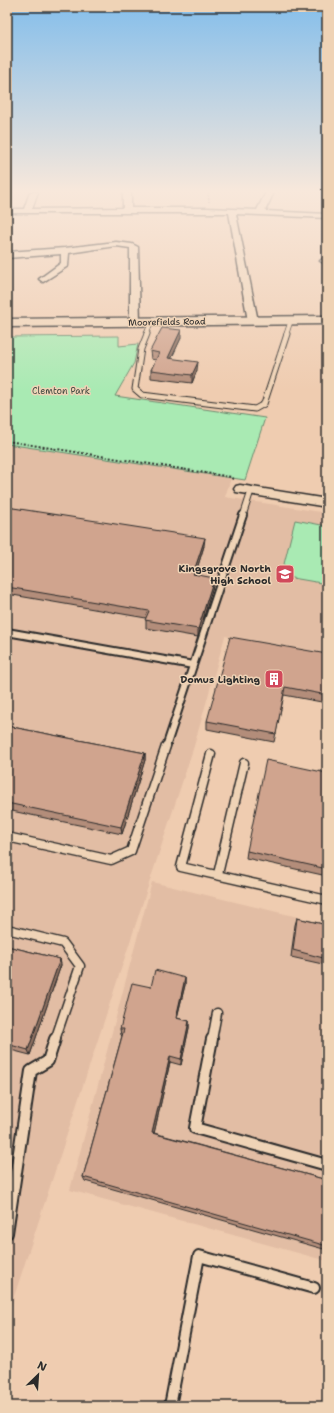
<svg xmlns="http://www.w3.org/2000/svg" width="334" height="1413" font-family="'Shantell Sans',sans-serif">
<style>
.built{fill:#e2bda4}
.green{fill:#a9eab3;stroke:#6a8a6f}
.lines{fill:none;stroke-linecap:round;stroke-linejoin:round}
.service-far4-casing{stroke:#2b2b2b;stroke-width:5.5}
.service-far3-casing{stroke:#2b2b2b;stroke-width:7}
.service-far2-casing{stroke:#2b2b2b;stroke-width:10}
.service-far1-casing{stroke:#2b2b2b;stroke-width:11}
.service-casing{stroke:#2b2b2b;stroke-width:14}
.minor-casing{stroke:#2b2b2b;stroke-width:3}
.secondary-casing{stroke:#2b2b2b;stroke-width:3}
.path-far1{stroke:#2b2b2b;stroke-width:1.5;stroke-dasharray:1.5 1.5;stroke-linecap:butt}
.path{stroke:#2b2b2b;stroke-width:2;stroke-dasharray:2 2;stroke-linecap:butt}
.service-far4{stroke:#efd3b6;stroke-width:4}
.service-far3{stroke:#efd3b6;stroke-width:5}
.service-far2{stroke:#efd3b6;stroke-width:6}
.service-far1{stroke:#efd3b6;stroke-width:8}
.service{stroke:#efd3b6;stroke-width:10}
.minor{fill:#efd3b6;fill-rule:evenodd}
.secondary{fill:#efd3b6;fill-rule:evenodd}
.wall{fill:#b38d7a;stroke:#2b2b2b}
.shaded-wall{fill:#927363;stroke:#2b2b2b}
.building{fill:#d0a48e;stroke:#2b2b2b}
.labels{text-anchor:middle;stroke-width:3;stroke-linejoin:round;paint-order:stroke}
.far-street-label{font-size:9px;fill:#2b2b2b;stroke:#efd3b6}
.far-park-label{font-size:9px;fill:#3e483f;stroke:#efd3b6}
.poi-label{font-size:10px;font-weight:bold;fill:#2b2b2b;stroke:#efd3b6;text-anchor:end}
</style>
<rect width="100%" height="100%" fill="#efccb0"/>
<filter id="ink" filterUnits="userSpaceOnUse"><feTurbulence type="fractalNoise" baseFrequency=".025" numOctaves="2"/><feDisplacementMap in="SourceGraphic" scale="8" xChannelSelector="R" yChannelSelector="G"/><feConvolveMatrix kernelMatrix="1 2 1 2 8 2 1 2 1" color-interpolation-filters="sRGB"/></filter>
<g filter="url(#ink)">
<g class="built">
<path d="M7 444 231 478 225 497 327 513V654L225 636 194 746 7 1318Z"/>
<path d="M152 882 327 924V1261L70 1190Z"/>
</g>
<g class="green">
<path d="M119 336V346L138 344 134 363 115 396 265 418 245 480 7 444V337Z"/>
<path d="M295 520 327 526V584L281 576Z"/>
</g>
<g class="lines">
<defs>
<g id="service-far4">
<path d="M146 335 151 322"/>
<path d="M286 335 291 320"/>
</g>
<g id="service-far3">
<path d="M147 334 141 349 135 389 142 395 255 409 264 404 287 334"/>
<path d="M243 516 251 491"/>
</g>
<g id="service-far2">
<path d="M7 632 193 665"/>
<path d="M166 747 243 515"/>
</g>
<g id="service-far1">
<path d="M211 754 181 867 327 900"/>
<path d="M7 837 111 860 131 851 166 746"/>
<path d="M218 874 244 763"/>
<path d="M7 929 63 943 80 966 55 1040"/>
<path d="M212 1040 217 1013"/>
</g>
<g id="service">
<path d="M212 1039 195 1128 327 1165"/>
<path d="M7 1233 31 1071 48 1061 55 1039"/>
<path d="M170 1406 199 1256 314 1288"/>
</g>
<g id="minor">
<path d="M30 192H38L32 209 123 208V192H131V208H207L257 210 266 192H274L265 211 327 214V218L236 214 258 321 253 324 248 321 229 213H7V209H24Z"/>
<path d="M116 242 132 244 138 247 140 322 138 324H132L130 322V248L116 246 69 253 68 266 43 282 39 279 61 263V254L7 258V252L65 248Z"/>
<path d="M324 258 327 259V265L320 261Z"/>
<path d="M240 485 327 499V507L236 492 234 489 236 486Z"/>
</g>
<path id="secondary" d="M327 316V324L7 327V319Z"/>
</defs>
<use href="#service-far4" class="service-far4-casing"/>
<use href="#service-far3" class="service-far3-casing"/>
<use href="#service-far2" class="service-far2-casing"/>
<use href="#service-far1" class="service-far1-casing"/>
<use href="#service" class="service-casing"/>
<use href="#minor" class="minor-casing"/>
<use href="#secondary" class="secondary-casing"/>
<path class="path-far1" d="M208 192 209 202"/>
<path class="path" d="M7 441 231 477 234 481"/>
<use href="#service-far4" class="service-far4"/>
<use href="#service-far3" class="service-far3"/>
<use href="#service-far2" class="service-far2"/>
<use href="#service-far1" class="service-far1"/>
<use href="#service" class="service"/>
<use href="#minor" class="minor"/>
<use href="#secondary" class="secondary"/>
</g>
<g class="wall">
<path d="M181 338 171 359 197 370 192 383 151 378V370L156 360 151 359 150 351Z"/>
<path d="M7 507 204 546 195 575 213 586 198 637 146 628V618L7 594Z"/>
<path d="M327 654V703L284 695 274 742 207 729V721Z"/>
<path d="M7 726 145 753V760L122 834 7 810Z"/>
<path d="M327 773V876L246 858 247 851Z"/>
<path d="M297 918 327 925V965L291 957 295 925Z"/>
<path d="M7 946 60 959 61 965 30 1055 7 1049Z"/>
<path d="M185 978V985L177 1018 189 1021V1028L181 1065 170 1062 154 1133 327 1180V1250L85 1181 83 1177 122 1036 121 1035 120 1029 151 987Z"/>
</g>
<g class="shaded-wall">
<path d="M181 330V338L168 366V358Z"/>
<path d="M198 362 197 370 192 383V375Z"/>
<path d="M205 538 204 546 193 582V574Z"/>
<path d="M214 578 213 586 198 637V629Z"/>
<path d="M145 753V760L122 834 121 827Z"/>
<path d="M60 959 61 965 30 1055 28 1050Z"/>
<path d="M185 978V985L175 1025 176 1018Z"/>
<path d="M189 1021V1028L181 1065V1059Z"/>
<path d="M170 1056V1062L153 1138 152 1133Z"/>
</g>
<g class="building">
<path d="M162 328 181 330 168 358 198 362 192 375 151 370 159 353 150 351Z"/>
<path d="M7 507 205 538 193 574 214 578 198 629 145 620 149 611 7 587Z"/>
<path d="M230 637 327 654V695L285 687 276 734 207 721Z"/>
<path d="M7 726 145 753 121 827 7 803Z"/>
<path d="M266 760 327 773V869L247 851Z"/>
<path d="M297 918 327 925V959L293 950Z"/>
<path d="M7 946 60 959 28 1050 7 1044Z"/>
<path d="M155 970 185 978 176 1018 189 1021 181 1059 170 1056 152 1133 327 1180V1246L83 1177 124 1029H120L132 983 151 987Z"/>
</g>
</g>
<linearGradient id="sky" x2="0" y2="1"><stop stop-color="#84beeb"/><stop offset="0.49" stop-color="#f8e8db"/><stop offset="1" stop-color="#f8e8db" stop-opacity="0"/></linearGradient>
<rect width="334" height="390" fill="url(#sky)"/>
<defs>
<symbol id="school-square" viewBox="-11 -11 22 22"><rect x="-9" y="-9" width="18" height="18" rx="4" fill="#d1495b" stroke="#efd3b6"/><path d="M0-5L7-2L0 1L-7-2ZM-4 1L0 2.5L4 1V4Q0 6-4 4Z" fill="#fff"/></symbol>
<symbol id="building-square" viewBox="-11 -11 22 22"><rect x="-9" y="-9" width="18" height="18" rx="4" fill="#d1495b" stroke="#efd3b6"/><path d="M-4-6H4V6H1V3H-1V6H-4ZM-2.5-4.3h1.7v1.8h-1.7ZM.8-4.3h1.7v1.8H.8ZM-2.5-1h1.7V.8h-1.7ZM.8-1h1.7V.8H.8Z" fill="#fff"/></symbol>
</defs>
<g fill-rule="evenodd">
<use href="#school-square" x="274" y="563" width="22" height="22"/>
<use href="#building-square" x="263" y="668" width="22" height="22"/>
</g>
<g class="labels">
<g class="far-street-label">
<text transform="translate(167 322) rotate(-1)" y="3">Moorefields Road</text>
</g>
<g class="far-park-label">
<text x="61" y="394">Clemton Park</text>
</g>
<g class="poi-label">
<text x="271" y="572">Kingsgrove North<tspan x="271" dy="12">High School</tspan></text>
<text x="260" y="683">Domus Lighting</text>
</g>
</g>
<rect width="334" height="1413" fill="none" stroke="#efd3b6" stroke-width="24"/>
<rect x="12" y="12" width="310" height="1389" fill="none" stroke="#2b2b2b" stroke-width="1.5" filter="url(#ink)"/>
<g transform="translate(38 1375) rotate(25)" stroke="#efd3b6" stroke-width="3" paint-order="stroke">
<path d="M0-3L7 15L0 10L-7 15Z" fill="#2b2b2b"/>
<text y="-6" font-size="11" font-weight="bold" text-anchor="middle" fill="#2b2b2b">N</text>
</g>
</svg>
